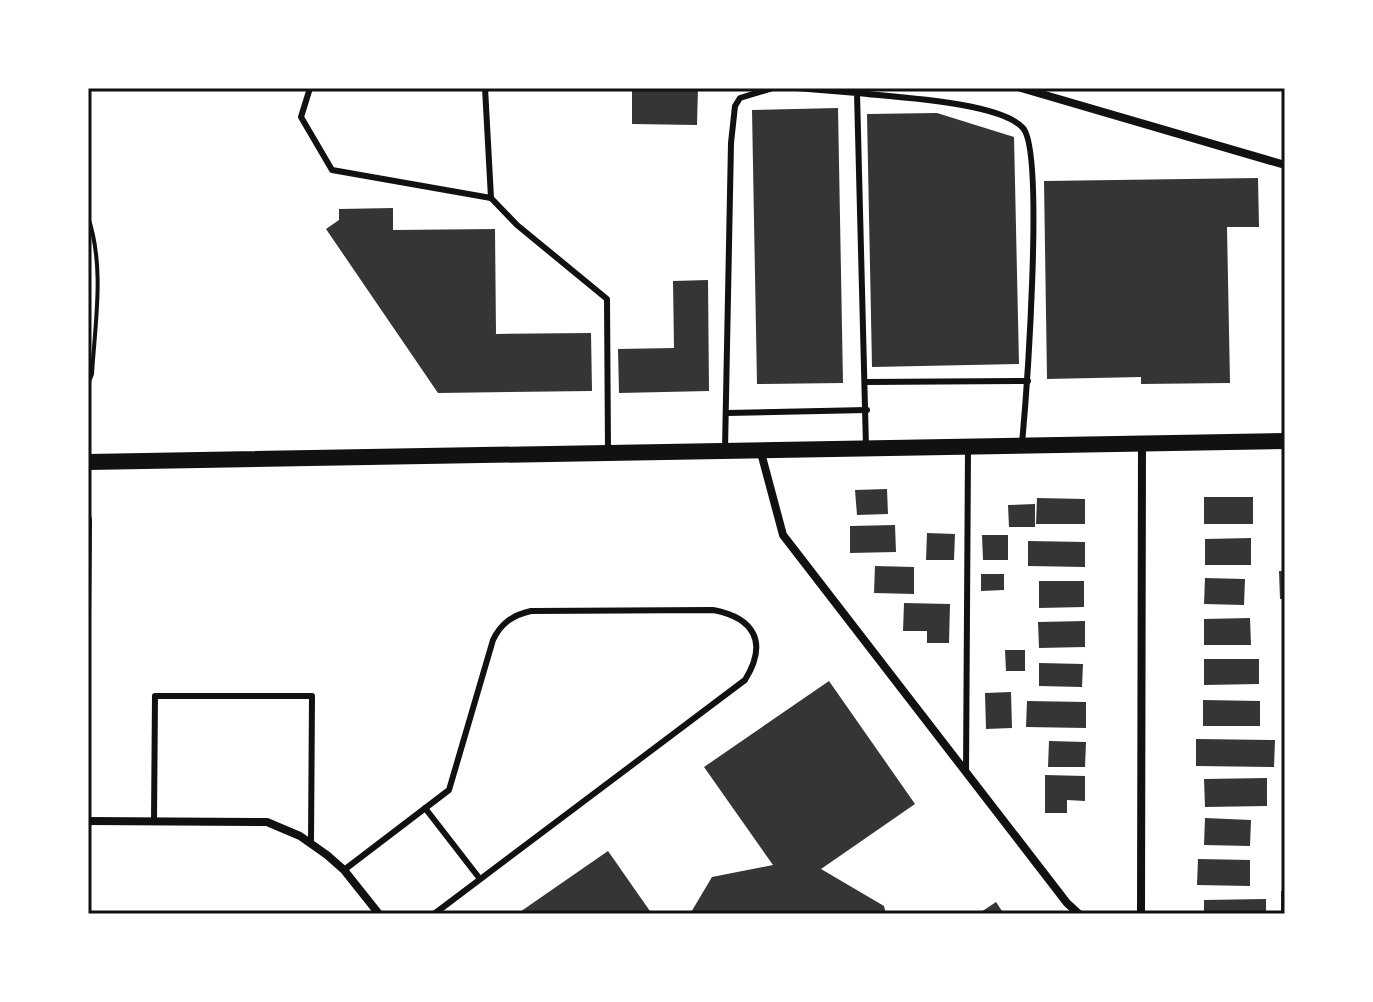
<svg xmlns="http://www.w3.org/2000/svg" width="1373" height="1002" font-family="'Open Sans',sans-serif">
<style>
.building{fill:#353535}
.lines{fill:none;stroke-linecap:round;stroke-linejoin:round}
.path{stroke:#111;stroke-width:4}
.service{stroke:#111;stroke-width:6}
.minor{stroke:#111;stroke-width:8}
.secondary{stroke:#111;stroke-width:16}
.neatline{fill:none;stroke:#111;stroke-width:3}
</style>
<rect width="100%" height="100%" fill="#fff"/>
<g class="building">
<path d="M632 88H698L697 125 632 124Z"/>
<path d="M838 108 843 383 757 384 752 110Z"/>
<path d="M937 113 1014 137 1019 364 872 367 867 114Z"/>
<path d="M1258 178 1259 227H1227L1230 383 1141 384V377L1047 379 1044 181Z"/>
<path d="M393 208V230L495 229 496 334 591 333 592 391 438 393 326 229 339 220V209Z"/>
<path d="M708 280 709 391 619 393 618 349 674 348 673 281Z"/>
<path d="M887 489 888 514 857 515 855 490Z"/>
<rect x="1204" y="497" width="49" height="27"/>
<path d="M1037 498 1085 499V524H1036Z"/>
<path d="M1035 504V527H1009L1008 505Z"/>
<path d="M895 525 896 552 850 553V526Z"/>
<path d="M927 533 955 534 954 560H926Z"/>
<path d="M982 535H1008V560H983Z"/>
<path d="M1251 538V565H1205V539Z"/>
<path d="M1028 541 1085 542V567L1028 566Z"/>
<path d="M875 566 914 567V594L874 593Z"/>
<path d="M1279 571H1285V599H1280Z"/>
<path d="M981 574H1004V590L981 591Z"/>
<path d="M1205 578 1245 579 1244 605 1204 604Z"/>
<path d="M1039 581H1084V607L1039 608Z"/>
<path d="M904 603 950 604 949 643H927V631H903Z"/>
<path d="M1250 618 1251 645H1204V619Z"/>
<path d="M1085 621V647L1039 648 1038 622Z"/>
<path d="M1005 650H1025V671H1006Z"/>
<path d="M1204 659H1259V684L1204 685Z"/>
<path d="M1039 663 1083 664 1082 687 1039 686Z"/>
<path d="M829 681 915 804 821 869 884 906 886 914H690L712 877 773 865 704 767Z"/>
<path d="M1011 692 1012 728 986 729 985 693Z"/>
<path d="M1203 700 1260 701V726H1203Z"/>
<path d="M1027 701 1086 702V728L1026 727Z"/>
<path d="M1196 739 1275 740 1274 767 1196 766Z"/>
<path d="M1049 741 1086 742 1085 767H1048Z"/>
<path d="M1045 775 1085 776V801L1067 800V813H1045Z"/>
<path d="M1267 778V806L1205 807 1204 779Z"/>
<path d="M1205 818 1251 820 1250 846 1204 845Z"/>
<path d="M608 851 652 914H517Z"/>
<path d="M1198 859 1250 860V886L1197 885Z"/>
<rect x="1281" y="891" width="4" height="23"/>
<path d="M1266 899V914H1204V900Z"/>
<path d="M996 902 1004 914H978Z"/>
</g>
<g class="lines">
<g class="path">
<path d="M88 217C105 267 95 323 92 374L88 384"/>
<path d="M88 512 90 520 88 709"/>
</g>
<g class="service">
<path d="M310 88 301 117 332 170 491 198 517 225 607 299 608 452"/>
<path d="M485 88 491 198"/>
<path d="M796 88 857 93 866 447"/>
<path d="M857 93C893 97 1000 102 1023 128 1045 153 1026 400 1022 444"/>
<path d="M865 382 1028 381"/>
<path d="M727 413 867 410"/>
<path d="M725 449 731 143 735 106 740 98 773 88"/>
<path d="M966 773 968 449"/>
<path d="M425 808 480 879"/>
<path d="M154 821 155 696H312L311 843"/>
<path d="M344 870 449 790 493 640C501 623 513 615 531 611L713 610C755 618 768 643 745 680L434 914"/>
</g>
<g class="minor">
<path d="M1021 88 1285 165"/>
<path d="M760 449 783 535 1067 903 1079 914"/>
<path d="M88 821 267 822 300 836 327 855 344 870 379 914"/>
<path d="M1141 914 1142 443"/>
</g>
<path class="secondary" d="M88 462 1285 441"/>
</g>
<rect width="1373" height="1002" fill="none" stroke="#ffffff" stroke-width="180"/>
<rect x="90" y="90" width="1193" height="822" class="neatline"/>
</svg>
